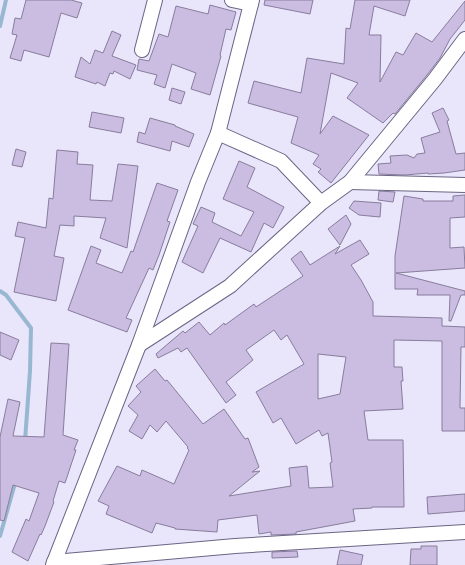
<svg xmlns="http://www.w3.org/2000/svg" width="465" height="565" font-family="'Noto Sans',sans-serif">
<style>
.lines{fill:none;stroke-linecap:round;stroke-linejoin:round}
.stream{stroke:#98b8d2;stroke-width:4}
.building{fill:#cabde1;stroke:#887d9c;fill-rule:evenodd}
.minor-casing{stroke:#6c6584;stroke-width:16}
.minor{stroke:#fff;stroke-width:14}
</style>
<rect width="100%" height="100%" fill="#e9e5fb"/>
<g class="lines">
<g class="stream">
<path d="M0 26 6 0"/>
<path d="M0 291 6 295 31 328 30 371 25 441"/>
<path d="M0 536 16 480"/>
</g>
</g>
<g class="building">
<path d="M26 0H71L82 3 77 18 61 13 49 57 24 50 21 61 10 58 17 35 12 34 15 18 21 19Z"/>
<path d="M265 0H313L310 14 264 5Z"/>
<path d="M355 0H410L405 16 374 6 369 35H381L380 82 396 52 403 55 416 33 432 42 465 1V20L450 39 440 58 427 75 395 114 393 113 383 123 347 98 358 83 331 73 320 134 333 116 369 135 331 183 318 172 321 169 313 164 319 155 291 143 298 117 248 103 254 81 301 93 307 58 344 64 346 28 350 29Z"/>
<path d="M210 5 236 12 231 30 226 29 220 55 221 56 210 95 191 89 196 73 172 64 165 88 154 84 157 75 137 70 139 59 149 61 159 34 168 37 176 6 208 14Z"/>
<path d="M112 31 121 35 112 56 136 65 130 79 114 71 113 74 110 73 105 86 97 82 96 84 75 77 81 57 90 64 95 50 103 53Z"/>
<path d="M172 88 185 92 181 104 169 100Z"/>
<path d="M443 108 449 120 447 121 456 154 465 153V170L444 173 428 174V173L405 175 379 174 378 164 391 163 390 156 407 155 414 158 417 154 425 153 421 138 440 132 432 113Z"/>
<path d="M92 112 124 118 121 133 89 127Z"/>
<path d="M150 118 175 125V126L194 134 189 147 172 141 170 151 137 142 139 132 145 134Z"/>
<path d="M16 149 26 152 22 167 12 165Z"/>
<path d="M57 150 78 152 77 164 93 165 90 200 112 201 118 164 138 166 127 248 100 238 106 218 74 216V226L60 225 54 256 64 258 56 301 14 292 25 238 15 236 18 222 46 228 49 198 53 199Z"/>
<path d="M239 161 255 168 247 187 284 207 273 228 264 223 251 252 220 238 203 273 182 262 198 226 193 224 201 207 215 213 212 222 241 236 254 212 223 199Z"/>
<path d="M157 183 178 190 167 221 170 222 159 255 153 270 149 268 126 318 132 320 127 332 68 310 91 246 101 250 96 263 122 273 131 251 133 252Z"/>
<path d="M379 191 395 192 393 202 378 200Z"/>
<path d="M465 195V217L450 218V248L464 247 465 268 396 273 465 291V295H461L451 321H449L450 295H417L418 289H395V256L404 196 423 199V201H453V196Z"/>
<path d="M354 201 381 203 380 217 359 215 349 208Z"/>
<path d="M346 215 351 224 340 245 328 229Z"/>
<path d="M360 240 369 254 351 265 361 280 373 302V316L442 318V326L465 327V347H461L460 408H465V431H442V341L394 340V367H402L403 381H401L403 409 364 411 368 440H403L404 507H372V508L353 509 355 521 296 532V534L271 535V532L259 534 257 515 218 520 217 532 175 529V528L156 523 152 533 106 514 109 506 98 501 117 466 140 476 142 470 174 484 189 450 187 448 188 447 166 421 157 432 150 425 142 439 129 431 138 415 128 406 141 392 136 386 155 369 165 381 167 380 203 424 224 409 245 439 248 438 259 467 252 472 260 471 229 496 291 486 289 468 307 466 309 488 333 487 330 463 332 462 328 433 322 436 319 430 296 444 281 418 273 423 256 392 304 364 287 335 281 340 274 330 246 350 253 360 226 382 236 395 226 403 187 348 181 352 178 348 158 358 156 354 183 331 185 333 199 322 210 335 224 323 225 325 254 304 256 307 303 276 291 259 301 251 310 265 340 246 335 254ZM318 354 346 357 340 394 318 399Z"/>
<path d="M0 332 19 340 11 360 0 355Z"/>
<path d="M51 343 69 344 63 435 78 440 74 450H76L65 483 59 481 53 501 54 502 45 526 41 535 40 534 28 561 12 552 26 519 29 521 39 493 13 485 4 521 0 520V437L8 399 20 402 13 436 44 437Z"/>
<path d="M465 494V511L428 514 427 497Z"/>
<path d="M421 546H437V565H410L411 549H421Z"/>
<path d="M340 550 363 555 361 565H337Z"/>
<path d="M297 551 298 557 272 558V552Z"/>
</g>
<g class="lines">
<defs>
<g id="minor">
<path d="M232 0 251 4"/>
<path d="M142 50 155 0"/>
<path d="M218 133 281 161 321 203"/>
<path d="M350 182 465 185"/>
<path d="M139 345 230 286 321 203 350 182 435 79 465 39"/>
<path d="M54 562 235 546 465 532"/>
<path d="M53 565 139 345 198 182 218 133 252 0"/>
</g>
</defs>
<use href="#minor" class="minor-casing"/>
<use href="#minor" class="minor"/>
</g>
</svg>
